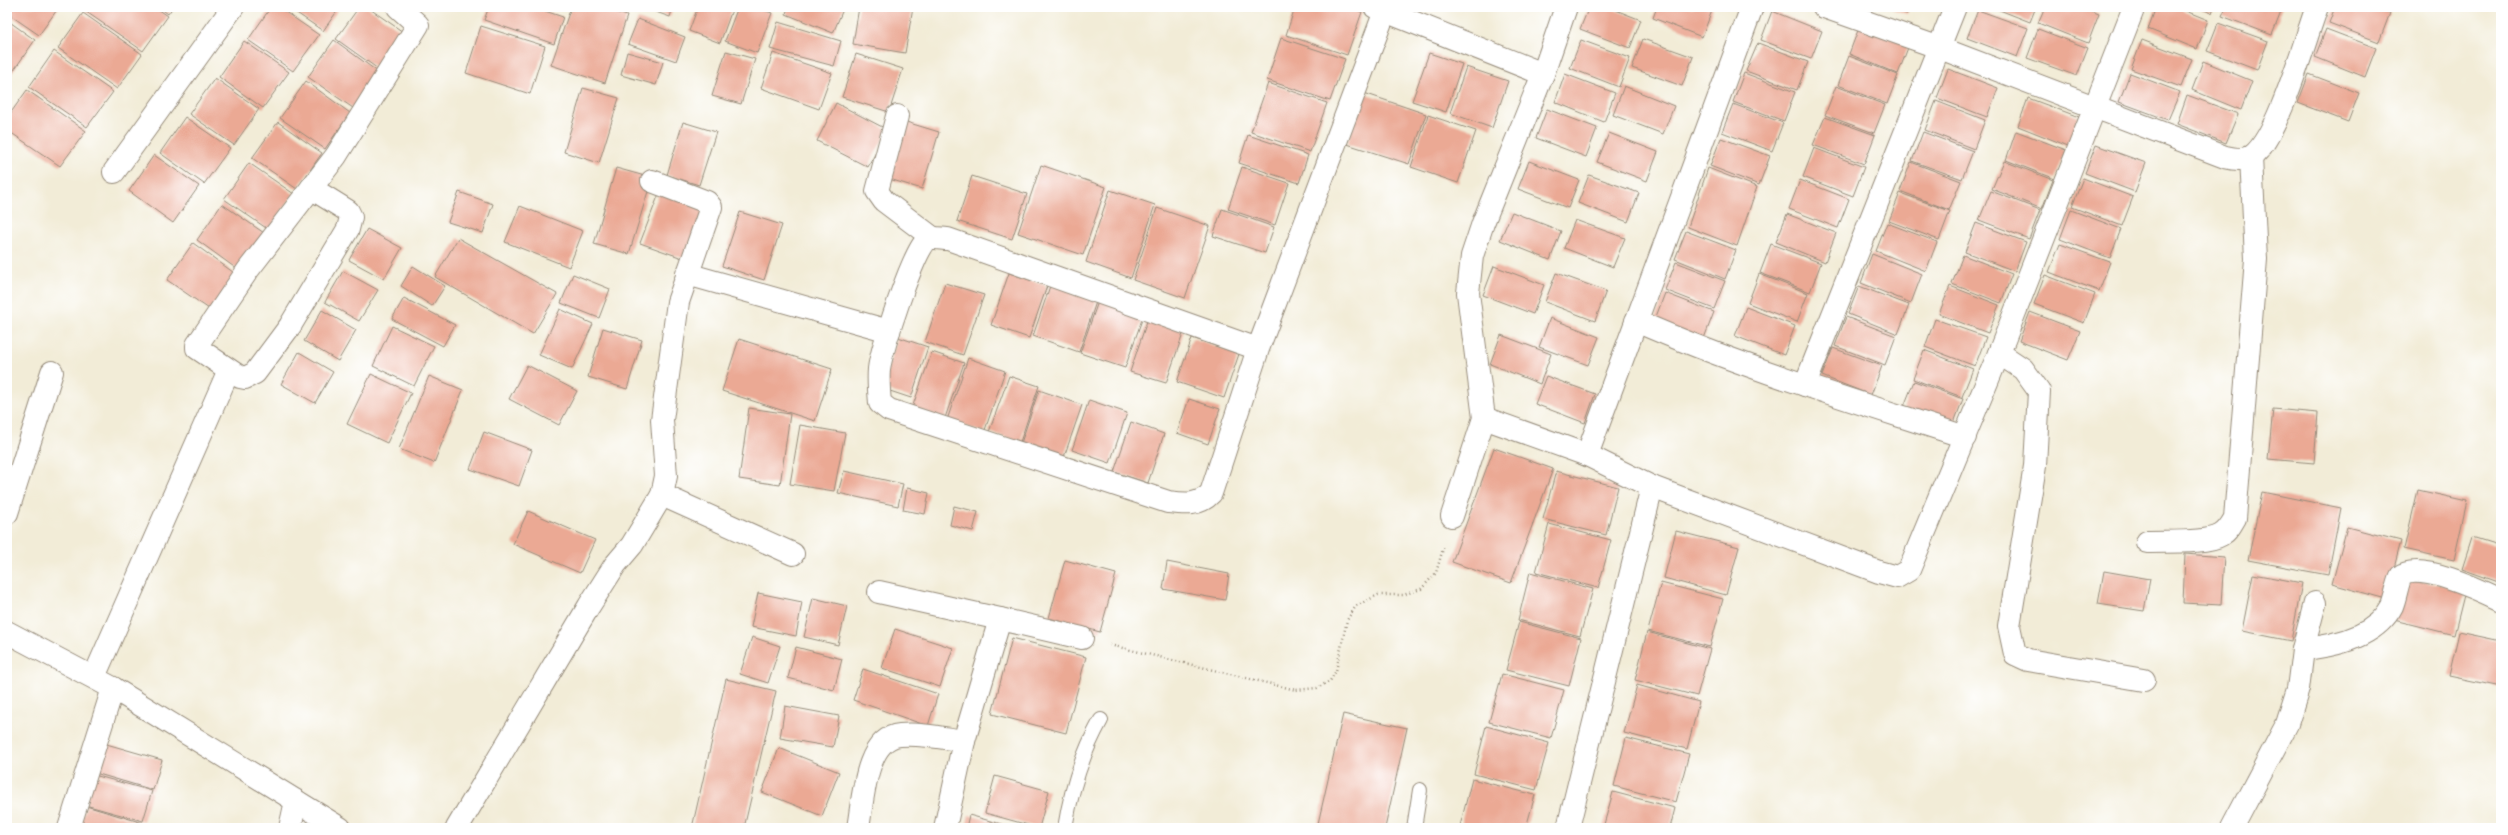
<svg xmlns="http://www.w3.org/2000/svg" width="2508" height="835" font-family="'Indie Flower',sans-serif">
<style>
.building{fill:#eba994}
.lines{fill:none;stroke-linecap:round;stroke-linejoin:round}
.service-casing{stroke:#968b7a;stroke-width:16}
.minor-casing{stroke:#968b7a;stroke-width:24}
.path{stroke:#968b7a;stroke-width:2.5;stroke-dasharray:1 3;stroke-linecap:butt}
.service{stroke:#fff;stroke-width:14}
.minor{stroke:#fff;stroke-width:22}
</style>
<rect width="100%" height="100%" fill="#fff"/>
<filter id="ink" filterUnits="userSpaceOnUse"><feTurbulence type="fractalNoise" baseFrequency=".025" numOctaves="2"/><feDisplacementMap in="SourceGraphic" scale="8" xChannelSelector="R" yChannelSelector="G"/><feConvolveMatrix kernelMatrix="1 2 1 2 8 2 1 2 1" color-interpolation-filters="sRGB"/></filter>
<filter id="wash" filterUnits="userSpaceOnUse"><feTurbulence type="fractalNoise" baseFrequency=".012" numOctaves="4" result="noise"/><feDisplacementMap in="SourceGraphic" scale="16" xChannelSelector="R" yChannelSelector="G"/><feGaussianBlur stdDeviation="0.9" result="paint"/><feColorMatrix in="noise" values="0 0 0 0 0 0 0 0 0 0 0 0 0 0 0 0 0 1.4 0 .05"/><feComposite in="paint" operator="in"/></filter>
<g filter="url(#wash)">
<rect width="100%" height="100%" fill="#f2ecd7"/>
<g id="blocks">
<g class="building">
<path d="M7 7H59L39 35 7 13Z"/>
<path d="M87 7H155L168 16 143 51 85 11Z"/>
<path d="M159 7H173L168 14Z"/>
<path d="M271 7H278L319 35 293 71 248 40Z"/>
<path d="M288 7H340L323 31Z"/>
<path d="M359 7H367L406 34 381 71 336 39Z"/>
<path d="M489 7H533L563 17 554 44 484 20Z"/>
<path d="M571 7H601L627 16 605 83 551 65Z"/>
<path d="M642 7H673L670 17Z"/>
<path d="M698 7H733L720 43 689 31Z"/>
<path d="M738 7H755L772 13 757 53 725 41Z"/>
<path d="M788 7H844L833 33 786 14Z"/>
<path d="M859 7H913L905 53 853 44Z"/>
<path d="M1295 7H1348L1362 12 1347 55 1286 35Z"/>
<path d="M1589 7H1608L1641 20 1630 48 1580 29Z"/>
<path d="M1657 7H1710L1713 8 1702 37 1653 18Z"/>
<path d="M1887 7H1910L1907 14Z"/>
<path d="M1992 7H2036L2030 22Z"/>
<path d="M2045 7H2081L2099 14 2088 43 2038 23Z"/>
<path d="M2156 7H2176L2208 20 2197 49 2148 29Z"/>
<path d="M2196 7H2214L2212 13Z"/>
<path d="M2226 7H2283L2272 35 2222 16Z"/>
<path d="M2335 7H2374L2390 13 2379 42 2329 23Z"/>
<path d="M1978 10 2028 28 2017 57 1967 38Z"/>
<path d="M1772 11 1822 31 1811 59 1761 40Z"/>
<path d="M83 13 142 54 117 89 58 48Z"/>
<path d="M638 19 685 37 676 61 628 44Z"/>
<path d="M7 20 35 40 9 77 7 76Z"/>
<path d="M778 22 841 41 834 66 770 49Z"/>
<path d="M2218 23 2268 41 2257 70 2207 51Z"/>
<path d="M1860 25 1909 45 1898 74 1849 54Z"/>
<path d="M481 26 545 46 530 94 466 73Z"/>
<path d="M2038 29 2088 48 2077 76 2027 58Z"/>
<path d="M2326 29 2376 48 2365 77 2315 57Z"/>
<path d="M1281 38 1345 59 1330 101 1267 80Z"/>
<path d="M1643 39 1693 57 1682 86 1632 68Z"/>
<path d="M334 40 378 72 353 108 308 77Z"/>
<path d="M1581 40 1630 58 1619 87 1570 68Z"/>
<path d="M2142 40 2192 59 2181 87 2131 69Z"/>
<path d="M244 41 289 72 263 108 219 77Z"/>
<path d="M1758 43 1808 62 1797 90 1746 71Z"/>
<path d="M54 51 113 92 87 127 29 87Z"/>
<path d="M726 51 755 59 741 104 712 96Z"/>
<path d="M627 52 663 62 656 85 621 75Z"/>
<path d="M773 53 832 73 819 109 761 88Z"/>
<path d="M1429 53 1462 64 1446 112 1412 101Z"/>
<path d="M856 54 903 69 889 112 842 97Z"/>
<path d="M1849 56 1898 75 1887 104 1838 85Z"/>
<path d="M2203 61 2252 81 2241 110 2192 90Z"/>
<path d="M1466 67 1508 81 1492 128 1450 113Z"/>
<path d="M1948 69 1998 88 1987 117 1937 98Z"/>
<path d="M1744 73 1795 92 1784 121 1733 102Z"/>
<path d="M2130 73 2180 92 2168 120 2119 102Z"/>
<path d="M1565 74 1615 93 1604 122 1555 102Z"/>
<path d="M2309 74 2359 93 2348 122 2298 103Z"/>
<path d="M215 78 259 109 234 145 189 114Z"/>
<path d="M306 81 350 113 325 149 280 118Z"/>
<path d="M1268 83 1327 103 1310 152 1251 132Z"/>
<path d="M1624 86 1674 106 1663 134 1613 115Z"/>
<path d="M1836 86 1885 105 1874 133 1825 115Z"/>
<path d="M583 88 619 98 599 163 564 152Z"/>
<path d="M27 90 86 131 60 166 7 130V118Z"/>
<path d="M1364 93 1426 114 1409 164 1347 144Z"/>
<path d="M2187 95 2238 114 2226 143 2177 124Z"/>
<path d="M2028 98 2079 117 2068 146 2018 126Z"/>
<path d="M1936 101 1985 120 1974 149 1925 130Z"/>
<path d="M836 103 888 130 868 167 817 141Z"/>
<path d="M1733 104 1783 123 1772 151 1722 132Z"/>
<path d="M1547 109 1597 128 1586 157 1536 138Z"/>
<path d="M1428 115 1476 131 1458 183 1411 167Z"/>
<path d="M185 117 230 148 204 184 160 153Z"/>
<path d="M1825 117 1875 135 1864 164 1813 145Z"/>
<path d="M903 121 939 132 922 189 886 178Z"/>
<path d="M278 122 322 153 297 189 252 158Z"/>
<path d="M683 122 716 132 699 185 667 175Z"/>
<path d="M2016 131 2066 150 2055 179 2006 160Z"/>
<path d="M1923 132 1973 151 1962 179 1912 161Z"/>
<path d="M1609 133 1658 152 1647 181 1597 162Z"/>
<path d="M1248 135 1308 155 1299 183 1239 163Z"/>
<path d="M1721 138 1770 156 1759 185 1710 166Z"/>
<path d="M2096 145 2146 163 2135 192 2085 173Z"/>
<path d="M1814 148 1864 167 1853 196 1803 177Z"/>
<path d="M154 155 199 186 173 223 129 191Z"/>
<path d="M1529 161 1579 180 1568 208 1518 189Z"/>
<path d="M2004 161 2053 180 2042 209 1992 189Z"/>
<path d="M1911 162 1961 181 1949 210 1900 191Z"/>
<path d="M249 163 294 194 269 230 224 199Z"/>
<path d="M1041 165 1106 187 1083 255 1018 233Z"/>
<path d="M1242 167 1289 183 1275 225 1228 209Z"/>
<path d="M616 168 652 178 629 254 594 244Z"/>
<path d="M1708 168 1757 187 1737 246 1688 227Z"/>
<path d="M1589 175 1639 193 1628 222 1578 203Z"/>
<path d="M972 176 1027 194 1012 239 957 221Z"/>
<path d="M2083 178 2133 197 2122 226 2072 207Z"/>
<path d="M1800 180 1849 199 1838 228 1789 209Z"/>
<path d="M1110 190 1155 205 1131 278 1086 262Z"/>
<path d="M660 191 707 209 688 260 640 243Z"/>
<path d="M1991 191 2040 210 2029 239 1979 220Z"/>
<path d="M459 192 493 204 483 233 448 222Z"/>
<path d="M1900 193 1950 211 1939 240 1889 221Z"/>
<path d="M222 204 267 235 241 272 197 240Z"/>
<path d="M520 206 583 231 569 267 505 242Z"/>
<path d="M1157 208 1210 226 1185 298 1133 280Z"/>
<path d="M1222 209 1274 227 1265 253 1213 236Z"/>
<path d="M2071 210 2121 229 2110 258 2060 239Z"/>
<path d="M740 212 782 225 764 280 722 266Z"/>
<path d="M1512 212 1561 231 1550 260 1500 240Z"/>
<path d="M1787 214 1836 233 1825 262 1776 242Z"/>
<path d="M1575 220 1625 238 1613 267 1564 248Z"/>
<path d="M1887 223 1937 242 1926 271 1876 251Z"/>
<path d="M1976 223 2026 242 2015 271 1965 252Z"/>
<path d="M367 229 402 248 384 279 349 260Z"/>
<path d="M1686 231 1736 250 1725 279 1675 259Z"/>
<path d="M458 238 557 294 533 334 435 277Z"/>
<path d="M193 243 237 275 212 311 167 280Z"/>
<path d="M1771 244 1821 263 1810 292 1760 273Z"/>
<path d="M2060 244 2110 262 2099 291 2049 272Z"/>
<path d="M1872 254 1922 274 1911 303 1861 283Z"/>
<path d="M1963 255 2012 274 2001 303 1952 284Z"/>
<path d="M1676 262 1725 281 1714 309 1665 290Z"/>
<path d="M413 266 445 286 432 306 401 286Z"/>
<path d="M1494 266 1544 285 1533 314 1483 295Z"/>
<path d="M343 271 378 290 359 321 325 302Z"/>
<path d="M1009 273 1047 286 1029 338 991 325Z"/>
<path d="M1556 273 1606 291 1595 321 1545 302Z"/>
<path d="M573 274 610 289 599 318 561 303Z"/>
<path d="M1759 274 1808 293 1797 322 1748 303Z"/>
<path d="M2045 275 2095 294 2084 323 2034 304Z"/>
<path d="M1052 280 1098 296 1079 352 1033 336Z"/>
<path d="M945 283 984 295 963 355 925 342Z"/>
<path d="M1859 286 1909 305 1898 334 1848 314Z"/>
<path d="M1950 286 1999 305 1988 333 1939 314Z"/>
<path d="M1665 293 1714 312 1703 341 1654 322Z"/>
<path d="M1100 296 1145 311 1125 368 1080 353Z"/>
<path d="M404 298 455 325 443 346 392 319Z"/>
<path d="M1746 307 1795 326 1784 355 1735 336Z"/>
<path d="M560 309 593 324 572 369 539 355Z"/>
<path d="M322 310 356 330 338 361 304 341Z"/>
<path d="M2030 312 2080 331 2068 360 2019 341Z"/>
<path d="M1846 317 1896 336 1885 365 1835 346Z"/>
<path d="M1148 318 1184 331 1166 383 1130 372Z"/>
<path d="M1550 318 1599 337 1588 365 1539 347Z"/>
<path d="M1935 319 1986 337 1975 366 1925 347Z"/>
<path d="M392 326 434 346 414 386 373 366Z"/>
<path d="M603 328 642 340 627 389 588 377Z"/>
<path d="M1501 335 1551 354 1540 384 1490 364Z"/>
<path d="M898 337 928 347 911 398 881 388Z"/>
<path d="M1192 338 1239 354 1224 398 1177 382Z"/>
<path d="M739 339 832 369 815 421 722 391Z"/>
<path d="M1833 348 1882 366 1871 395 1822 376Z"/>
<path d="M1924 350 1973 369 1962 397 1913 379Z"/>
<path d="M299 352 333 372 315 403 281 384Z"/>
<path d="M932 352 964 363 945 418 912 408Z"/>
<path d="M968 358 1005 371 984 433 947 420Z"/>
<path d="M527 365 577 391 559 425 509 399Z"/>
<path d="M371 374 411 393 387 443 347 424Z"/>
<path d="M429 376 463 390 434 463 399 449Z"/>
<path d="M1009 376 1039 386 1020 442 989 432Z"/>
<path d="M1546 376 1595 394 1585 423 1535 404Z"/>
<path d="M1914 381 1963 399 1952 428 1903 409Z"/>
<path d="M1039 390 1082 405 1064 457 1021 443Z"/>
<path d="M1189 399 1220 409 1208 444 1177 433Z"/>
<path d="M1089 400 1127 413 1110 463 1072 450Z"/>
<path d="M749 408 790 414 780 485 739 479Z"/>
<path d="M2273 409 2318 413 2314 463 2268 459Z"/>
<path d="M1131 422 1164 434 1148 483 1114 472Z"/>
<path d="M800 425 845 433 834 491 790 484Z"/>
<path d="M484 432 532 450 519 486 470 469Z"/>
<path d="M1494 448 1553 469 1511 583 1452 562Z"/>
<path d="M844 471 903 484 898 506 838 493Z"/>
<path d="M1556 471 1618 487 1606 535 1543 519Z"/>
<path d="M907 488 929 493 925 514 903 510Z"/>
<path d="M2418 490 2467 501 2454 560 2404 549Z"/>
<path d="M2262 492 2341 508 2328 575 2248 560Z"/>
<path d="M954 506 978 512 973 531 950 525Z"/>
<path d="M528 511 595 540 580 573 513 544Z"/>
<path d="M1549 524 1611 540 1598 588 1536 572Z"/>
<path d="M2347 527 2401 541 2386 599 2332 584Z"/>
<path d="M1676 531 1739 547 1726 595 1664 578Z"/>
<path d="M2472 538 2501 547V583L2462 569Z"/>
<path d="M2185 554 2224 557 2221 605 2183 603Z"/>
<path d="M1065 560 1116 574 1100 632 1049 618Z"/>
<path d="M1167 562 1229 574 1225 600 1163 589Z"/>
<path d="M2104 571 2150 579 2144 611 2098 604Z"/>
<path d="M1530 572 1593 589 1580 636 1518 620Z"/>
<path d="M2253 574 2302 583 2291 641 2242 631Z"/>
<path d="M2405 577 2465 591 2454 635 2394 620Z"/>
<path d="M1661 583 1723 599 1710 647 1648 631Z"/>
<path d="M758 593 802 602 796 636 751 627Z"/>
<path d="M813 598 847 606 838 645 804 637Z"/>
<path d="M1519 622 1581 638 1569 686 1506 670Z"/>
<path d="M895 629 953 648 940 687 882 668Z"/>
<path d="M1647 632 1710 649 1697 696 1635 680Z"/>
<path d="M2459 632 2501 641V687L2449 676Z"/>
<path d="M752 637 780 646 768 683 740 674Z"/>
<path d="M1012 638 1086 657 1066 733 992 714Z"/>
<path d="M796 647 842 659 834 690 788 678Z"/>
<path d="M863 669 938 694 928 726 853 700Z"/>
<path d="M1502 674 1564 690 1551 738 1489 722Z"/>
<path d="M726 679 776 691 744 828H692Z"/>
<path d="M1637 685 1699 702 1687 749 1624 733Z"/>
<path d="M785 706 839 716 833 747 780 738Z"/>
<path d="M1343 714 1407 728 1385 828H1317Z"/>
<path d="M1486 726 1549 743 1536 790 1474 774Z"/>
<path d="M1626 738 1689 754 1676 802 1614 786Z"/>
<path d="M103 743 162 760 153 790 95 773Z"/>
<path d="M779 748 839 772 822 816 762 792Z"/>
<path d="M94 775 152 791 143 821 85 805Z"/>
<path d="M995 776 1049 791 1039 828 985 813Z"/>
<path d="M1472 779 1535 795 1526 828 1460 826Z"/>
<path d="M1613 792 1675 808 1670 828H1603Z"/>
<path d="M86 806 143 823 142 828H79Z"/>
<path d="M969 815 1015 828H966Z"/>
</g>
</g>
</g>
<g filter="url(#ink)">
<use href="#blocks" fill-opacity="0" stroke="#968b7a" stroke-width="1"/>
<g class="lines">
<defs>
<g id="service">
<path d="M1065 828C1071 790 1082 754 1101 720"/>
<path d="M1414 828 1420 790"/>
</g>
<g id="minor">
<path d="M1375 7 1543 74"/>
<path d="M1824 7 1940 48 2225 157C2233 159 2244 161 2252 156 2278 138 2305 39 2317 7"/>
<path d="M897 116 877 191 884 201 933 238"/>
<path d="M114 172 233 7"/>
<path d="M311 188 348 211 351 217 348 229 290 326 255 373 245 378 240 377 197 348V345L248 270 336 156 418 25 398 7"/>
<path d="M687 274 889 331"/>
<path d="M1636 321C1743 368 1855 401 1965 437"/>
<path d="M1258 349 948 239C941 239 932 236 927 240 914 248 881 351 879 369 878 380 879 392 880 403L889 410 1168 502C1185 504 1199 506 1211 493L1258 349 1385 11"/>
<path d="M1999 353 2023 369 2039 391 2035 466 2009 626 2015 654 2028 660 2144 680"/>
<path d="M1805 385 1955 7"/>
<path d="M1484 418 1587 455 1652 487 1879 572 1897 577 1909 570 1999 353 2134 7"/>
<path d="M1587 455 1752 7"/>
<path d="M662 495 793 554"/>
<path d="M7 513 52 372"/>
<path d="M1452 516 1484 418 1468 293 1472 256 1483 223 1543 74 1566 7"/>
<path d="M2147 542C2165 541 2206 544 2221 535 2228 531 2231 525 2235 518L2256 259 2251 157"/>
<path d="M879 592 1000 619"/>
<path d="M7 632 113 688 340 828"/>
<path d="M2303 649C2335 646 2376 637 2392 606 2396 596 2397 585 2401 576 2419 561 2482 591 2501 600"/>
<path d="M94 677 229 370"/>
<path d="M69 828 113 688"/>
<path d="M290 828 296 801"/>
<path d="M457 828 589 606 615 565 632 545 662 495 666 476 662 420 678 302 711 207 707 202 652 181"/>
<path d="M858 828C863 801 865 738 900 735 920 733 943 738 964 741"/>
<path d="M945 828 964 741 1000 619 1082 638"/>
<path d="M1568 828 1652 487"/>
<path d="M2232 828 2287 724 2298 689 2303 649 2315 603"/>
</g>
</defs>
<use href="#service" class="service-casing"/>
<use href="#minor" class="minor-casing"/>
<path class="path" d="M1110 645 1296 690 1317 688 1330 681 1336 671 1347 620 1356 606 1378 595H1403L1421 589 1436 573 1444 545"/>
<use href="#service" class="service"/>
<use href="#minor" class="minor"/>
</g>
</g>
<rect width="2508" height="835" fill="none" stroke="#fff" stroke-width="24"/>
</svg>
